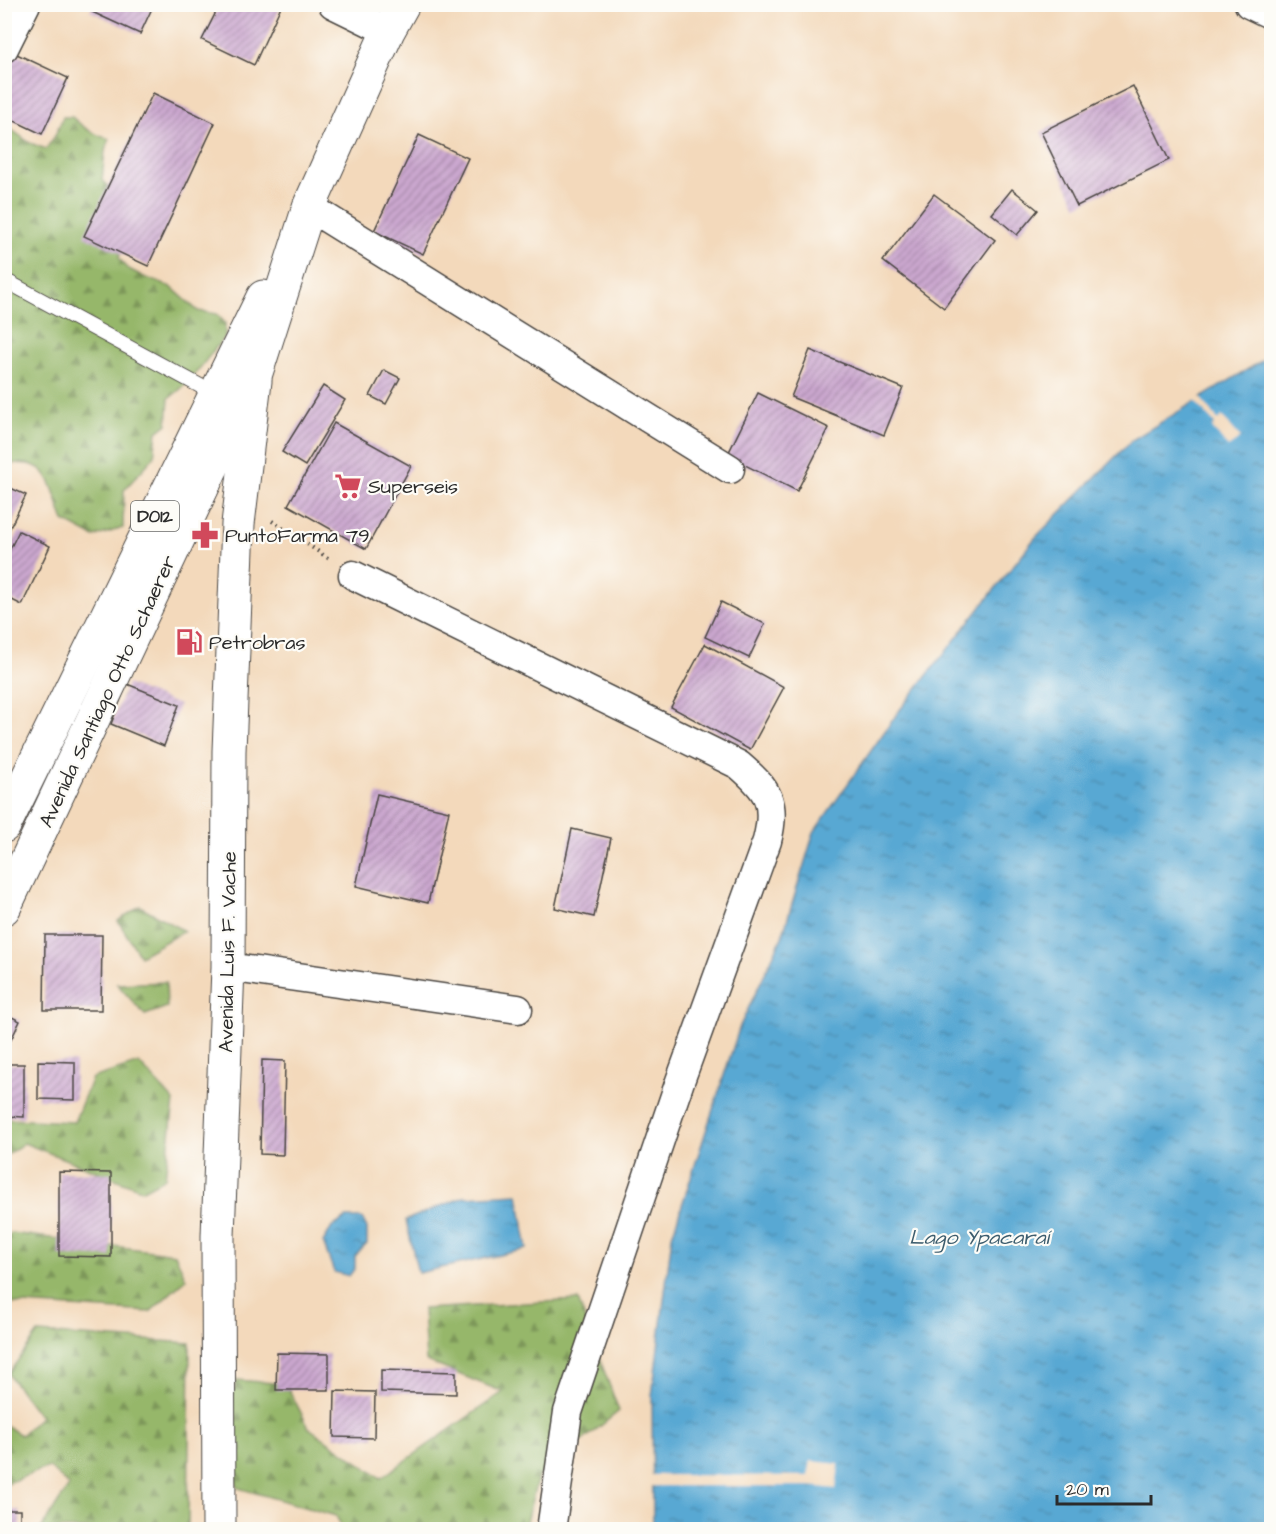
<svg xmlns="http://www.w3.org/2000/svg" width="1276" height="1534" font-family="'Architects Daughter',sans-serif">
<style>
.forest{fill:url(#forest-firs);stroke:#60714b;stroke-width:1.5}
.water{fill:url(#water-ripples);stroke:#426a7f;stroke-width:1.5}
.pier{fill:#f3d9bb}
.building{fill:url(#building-hatch)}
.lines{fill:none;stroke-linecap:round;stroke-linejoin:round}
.lane-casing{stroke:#494541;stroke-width:16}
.street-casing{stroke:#494541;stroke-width:31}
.secondary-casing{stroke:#494541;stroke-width:35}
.primary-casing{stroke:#494541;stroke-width:35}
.path{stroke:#494541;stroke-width:4;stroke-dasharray:1.5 4.5;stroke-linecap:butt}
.lane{stroke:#fff;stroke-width:14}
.street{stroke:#fff;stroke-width:28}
.secondary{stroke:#fff;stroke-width:33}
.primary{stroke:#fff;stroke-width:33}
.labels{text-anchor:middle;stroke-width:4.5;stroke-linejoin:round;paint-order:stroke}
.shield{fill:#fdfcf7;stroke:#6a6a68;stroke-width:1.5}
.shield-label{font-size:18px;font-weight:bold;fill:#2b2b2b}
.poi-label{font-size:20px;fill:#2b2b2b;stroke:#fdfcf7;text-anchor:start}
.street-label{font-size:20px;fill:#2b2b2b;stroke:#fdfcf7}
.water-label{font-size:21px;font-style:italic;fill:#3d5d6e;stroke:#fdfcf7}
</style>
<defs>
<pattern id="forest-firs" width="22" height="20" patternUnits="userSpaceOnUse" patternTransform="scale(1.5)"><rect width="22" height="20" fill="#96b76b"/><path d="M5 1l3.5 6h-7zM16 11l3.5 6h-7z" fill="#7b9558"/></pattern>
<pattern id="water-ripples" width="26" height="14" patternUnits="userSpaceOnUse" patternTransform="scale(1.5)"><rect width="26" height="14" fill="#59a8d3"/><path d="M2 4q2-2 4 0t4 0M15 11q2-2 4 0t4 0" fill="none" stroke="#4a89ab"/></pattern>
<pattern id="building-hatch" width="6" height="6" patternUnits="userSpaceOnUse" patternTransform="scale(1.5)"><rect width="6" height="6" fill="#cba7cf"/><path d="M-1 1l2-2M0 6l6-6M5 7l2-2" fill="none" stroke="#a588a8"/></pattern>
</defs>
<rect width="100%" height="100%" fill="#fdfcf7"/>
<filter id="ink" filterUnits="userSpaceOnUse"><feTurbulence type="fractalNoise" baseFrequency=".0167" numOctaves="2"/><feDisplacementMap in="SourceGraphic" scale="12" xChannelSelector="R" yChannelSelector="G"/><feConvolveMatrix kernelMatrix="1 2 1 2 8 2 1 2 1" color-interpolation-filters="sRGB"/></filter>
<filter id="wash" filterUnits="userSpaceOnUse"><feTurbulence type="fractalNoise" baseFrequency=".008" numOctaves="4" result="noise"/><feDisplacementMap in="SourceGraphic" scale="24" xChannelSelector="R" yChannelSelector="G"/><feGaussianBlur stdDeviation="1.35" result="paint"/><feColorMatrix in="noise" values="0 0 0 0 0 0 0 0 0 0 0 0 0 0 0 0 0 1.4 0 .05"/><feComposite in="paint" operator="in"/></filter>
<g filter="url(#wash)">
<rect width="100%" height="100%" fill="#f3d9bb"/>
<g class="forest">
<path d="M63 117H72C84 128 94 135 109 139L105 151 102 180 116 194 123 245 119 258 127 268 144 277 171 287 198 311 217 314 225 323V337C206 358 193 382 169 398L167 424 157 432 154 457 124 490 123 528 94 537 64 521C55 502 53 467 28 464 20 463 12 462 5 465V125L30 143 46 149 55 136Z"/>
<path d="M140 906 184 931 140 956 118 921Z"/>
<path d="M166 982 167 1007 145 1015 117 984Z"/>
<path d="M139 1063 174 1101 165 1178 143 1190 24 1143 5 1156V1119L74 1122 92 1078Z"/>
<path d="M11 1233 175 1254 186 1279 150 1312 7 1303 4 1295V1240Z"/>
<path d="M578 1300 619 1411 538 1477 524 1529H343L336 1516 238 1488 221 1434 237 1380 286 1384 309 1428 381 1478 503 1392 426 1361 423 1309Z"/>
<path d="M38 1333 190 1343 188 1529H41L69 1486 49 1467 5 1484V1425L21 1435 40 1417 8 1374Z"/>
</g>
<g class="water">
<path d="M1271 355V1529L653 1530 652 1396 672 1236 740 1026 782 937 814 832 899 711 1035 538 1132 440Z"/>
<path d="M518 1194 527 1249 418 1273 406 1220 464 1197Z"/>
<path d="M346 1218H362L367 1228V1244L355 1256V1268L349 1276 334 1272 323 1242 332 1227Z"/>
</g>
<g class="pier">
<path d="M1199 396 1218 420 1222 416 1241 438 1228 447 1212 428 1215 424 1193 399Z"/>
<path d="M811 1461 839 1464 836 1489 810 1486H650V1475H653L808 1476Z"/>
</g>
<g id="blocks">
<g class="building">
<path d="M93 4H154L140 34 90 11Z"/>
<path d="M204 4H282L254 65 202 40 217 10Z"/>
<path d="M4 48 68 78 42 134 4 116Z"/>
<path d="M1133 86 1169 160 1077 206 1041 132Z"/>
<path d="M153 93 215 123 148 266 84 236Z"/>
<path d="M419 135 468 158 423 254 374 231Z"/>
<path d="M1012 189 1038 210 1017 235 992 214Z"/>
<path d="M934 194 995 240 944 308 883 261Z"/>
<path d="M810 350 903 388 884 435 791 397Z"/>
<path d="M384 370 400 378 386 404 370 396Z"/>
<path d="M323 386 345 400 305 466 282 452Z"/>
<path d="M758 393 829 428 797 491 727 456Z"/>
<path d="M334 423 411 466 366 549 288 505Z"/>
<path d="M4 485 26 495 4 540Z"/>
<path d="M19 531 50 546 22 605 4 596V561Z"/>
<path d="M721 602 765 624 749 658 705 637Z"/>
<path d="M705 644 784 687 750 750 671 707Z"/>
<path d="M127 684 179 705 164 746 111 724Z"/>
<path d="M377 794 449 811 428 903 356 886Z"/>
<path d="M572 829 611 838 594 917 555 908Z"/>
<path d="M45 935H102L101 1010H44Z"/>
<path d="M4 1013 20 1021 7 1048 4 1047Z"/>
<path d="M262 1060 285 1061 283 1155 260 1154Z"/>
<path d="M38 1061 75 1062V1100L38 1099Z"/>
<path d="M4 1064H24V1117L4 1116Z"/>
<path d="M59 1172 111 1173V1257L59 1256Z"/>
<path d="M277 1353 329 1354V1390H276Z"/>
<path d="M381 1370 456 1372V1394L381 1392Z"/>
<path d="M335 1391 375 1392 374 1438 334 1437Z"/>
<rect x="4" y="1510" width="16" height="20"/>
</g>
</g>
</g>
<g filter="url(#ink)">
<use href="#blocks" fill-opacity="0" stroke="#494541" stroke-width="1.5"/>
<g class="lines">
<defs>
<path id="lane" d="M8 282 215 394"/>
<g id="street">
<path d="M333 4 388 31"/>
<path d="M1249 4 1272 15"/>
<path d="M4 48 26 4"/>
<path d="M309 207 730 469"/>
<path d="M353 575 739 765C768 790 777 802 767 841L680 1081 568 1412 551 1530"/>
<path d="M228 967 518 1009"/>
</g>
<path id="secondary" d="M219 1530 218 1236 228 967 229 751 238 524 255 381"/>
<g id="primary">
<path d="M4 826 263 297"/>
<path d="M4 908 255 376 309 207 388 31 403 4"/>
</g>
</defs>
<use href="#lane" class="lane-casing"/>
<use href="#street" class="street-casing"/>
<use href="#secondary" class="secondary-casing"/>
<use href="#primary" class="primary-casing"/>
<path class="path" d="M272 521 328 558"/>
<use href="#lane" class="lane"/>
<use href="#street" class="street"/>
<use href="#secondary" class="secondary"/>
<use href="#primary" class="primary"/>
</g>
</g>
<defs>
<symbol id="supermarket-bare" viewBox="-9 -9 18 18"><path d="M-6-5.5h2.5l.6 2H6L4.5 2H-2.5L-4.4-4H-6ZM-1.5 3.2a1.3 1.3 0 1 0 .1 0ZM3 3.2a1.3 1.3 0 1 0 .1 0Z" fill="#d1495b" stroke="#fdfcf7" stroke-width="2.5" paint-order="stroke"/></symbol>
<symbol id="pharmacy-bare" viewBox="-9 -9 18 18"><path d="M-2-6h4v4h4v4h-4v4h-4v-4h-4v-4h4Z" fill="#d1495b" stroke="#fdfcf7" stroke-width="2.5" paint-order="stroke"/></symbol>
<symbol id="fuel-bare" viewBox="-9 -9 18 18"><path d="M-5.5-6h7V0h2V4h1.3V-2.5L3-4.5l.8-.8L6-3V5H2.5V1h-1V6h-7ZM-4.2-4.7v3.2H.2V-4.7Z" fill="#d1495b" stroke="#fdfcf7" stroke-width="2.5" paint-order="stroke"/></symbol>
</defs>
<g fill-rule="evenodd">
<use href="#supermarket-bare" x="329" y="467" width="38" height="38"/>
<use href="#pharmacy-bare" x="186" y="516" width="38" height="38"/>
<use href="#fuel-bare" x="170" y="623" width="38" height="38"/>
</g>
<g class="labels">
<rect class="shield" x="131" y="501" width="48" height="30" rx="4.5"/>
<g class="shield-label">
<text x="155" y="522">D012</text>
</g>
<g class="poi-label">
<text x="368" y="493">Superseis</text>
<text x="225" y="542">PuntoFarma 79</text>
<text x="209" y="649">Petrobras</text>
</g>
<g class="street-label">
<text transform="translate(107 691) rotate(-65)" y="7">Avenida Santiago Otto Schaerer</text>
<text transform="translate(227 952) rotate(-89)" y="7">Avenida Luis F. Vache</text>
</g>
<g class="water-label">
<text x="979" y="1244">Lago Ypacaraí</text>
</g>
</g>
<rect width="1276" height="1534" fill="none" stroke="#fdfcf7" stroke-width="24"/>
<path d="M1057 1495v9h94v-9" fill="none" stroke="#2b2b2b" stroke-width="3"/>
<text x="1066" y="1495" font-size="18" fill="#2b2b2b" stroke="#fdfcf7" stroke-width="4.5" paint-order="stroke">20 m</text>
</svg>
